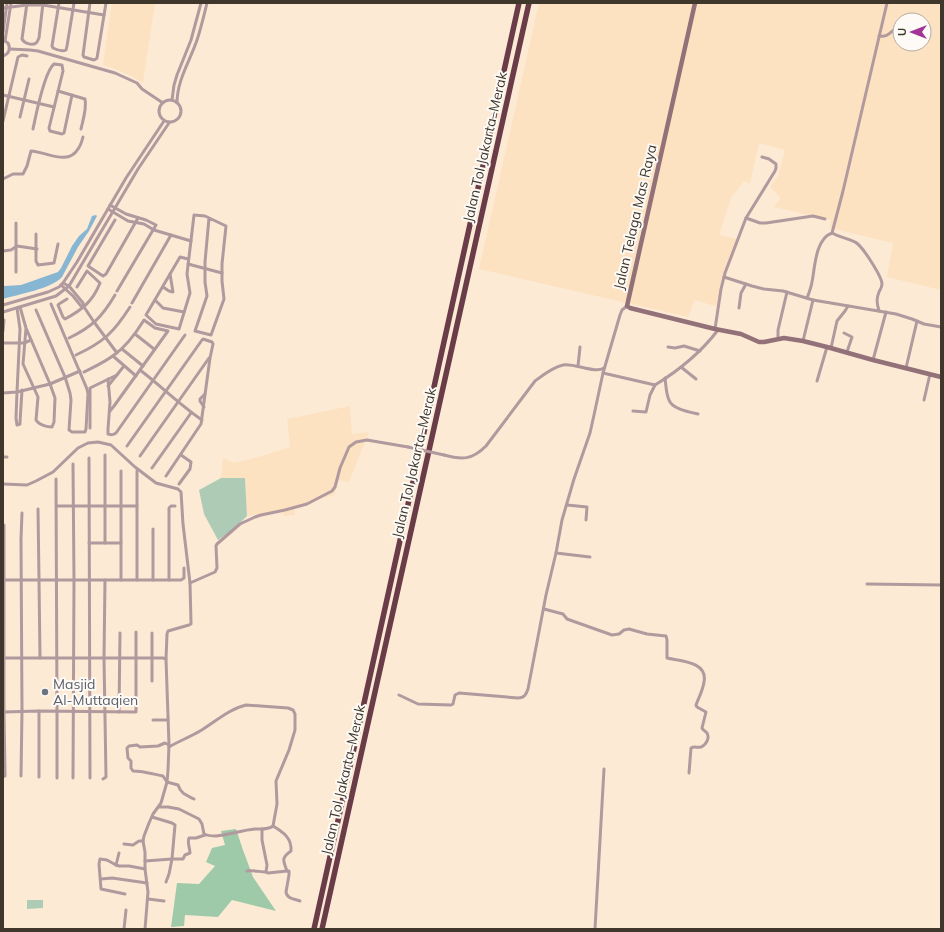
<svg xmlns="http://www.w3.org/2000/svg" width="944" height="932" font-family="Mulish,sans-serif">
<style>
.built{fill:#fce2c1;fill-rule:evenodd}
.green{fill:#aeccb5}
.forest{fill:#9fcaa9}
.water{fill:#87b6d2}
.lines{fill:none;stroke-linecap:round;stroke-linejoin:round}
.minor{stroke:#b1999e;stroke-width:3}
.secondary{stroke:#937179;stroke-width:4.5}
.motorway{stroke:#693c48;stroke-width:5.5}
.minor-bridge{stroke:#b1999e;stroke-width:3}
.worship-dot{fill:#6b7280;stroke:#fefaf5;stroke-width:1.5}
.labels{text-anchor:middle;stroke-width:4;stroke-linejoin:round;paint-order:stroke}
.street-label{font-size:14px;fill:#3f372c;stroke:#fefaf5}
.worship-label{font-size:14px;fill:#5b616d;stroke:#fefaf5;text-anchor:start}
</style>
<rect width="100%" height="100%" fill="#fcead5"/>
<g class="built">
<path d="M112 3H155L143 83 131 76 115 69 103 65Z"/>
<path d="M539 3H941V290L887 277 893 243 830 228 831 220 774 207 781 198 770 187 778 176 785 150 759 143 750 184 744 181 731 198 719 235 738 239 723 274 718 307 695 300 688 317 479 269ZM900 20H924V44H900Z"/>
<path d="M350 406 352 434 369 432 349 482 338 480 335 495 320 499 295 508V515L284 516 281 510 247 516 245 478H221L223 458 234 463 259 457 290 447 287 419Z"/>
</g>
<g class="green">
<path d="M221 478H245L247 516 234 529 218 540 204 514 199 490Z"/>
<path d="M27 900H43V908L27 909Z"/>
</g>
<path class="forest" d="M236 829 243 850 253 877 276 911 232 900 218 917 185 915 184 926 171 927 177 883 199 884 215 866 206 862 212 848 225 845 221 831Z"/>
<path class="water" d="M96 215 97 216 89 231 78 247 62 277C51 289 19 294 3 299V285L5 286 21 285 58 272 61 268 72 246 79 236 87 229 92 216Z"/>
<g class="lines">
<g class="minor">
<path d="M27 3 22 39C24 43 32 46 36 43 38 42 38 39 39 38L43 3"/>
<path d="M59 3 52 46 53 48C57 50 62 52 66 50L67 46 74 3"/>
<path d="M90 3 83 55 84 57 94 60 96 59 97 58 106 3"/>
<path d="M3 8 27 5H43L104 15"/>
<path d="M3 32 7 3"/>
<path d="M879 36C889 38 891 30 899 27"/>
<path d="M3 40 8 43C11 49 9 54 3 56"/>
<path d="M5 41 11 3"/>
<path d="M10 49 30 50 38 51 115 73 137 83 142 89 163 103"/>
<path d="M58 91 85 99C87 108 83 120 81 129"/>
<path d="M3 95 54 107"/>
<path d="M172 100 174 85 177 75 191 40 201 3"/>
<circle cx="170" cy="111" r="11"/>
<path d="M177 103C177 80 190 61 197 40 201 28 204 15 207 3"/>
<path d="M20 117 29 79"/>
<path d="M3 121 18 57 22 55 27 56"/>
<path d="M33 129C36 115 44 72 54 64L62 65 63 71 49 128 50 131 62 134 64 133 72 95"/>
<path d="M3 179 13 174H23L27 166 31 151C47 152 68 166 78 149 81 145 82 141 83 137"/>
<path d="M110 205 126 214 146 220 156 225 117 291"/>
<path d="M108 209 128 221 144 224 154 230 191 241"/>
<path d="M746 218 760 223H766L813 216 825 219"/>
<path d="M115 220 88 266 103 276 106 274 138 218"/>
<path d="M16 223V272"/>
<path d="M832 233C841 238 847 238 855 242 862 245 882 277 882 284 882 287 880 290 879 292 876 299 877 304 879 311"/>
<path d="M36 234V261L38 265 54 263 58 244"/>
<path d="M3 251 11 250 17 246 37 249"/>
<path d="M188 259 180 257 146 315 156 324 179 329 190 293 187 274 194 215 205 216 226 226 222 264V281L224 299 211 335 195 331 207 296 205 282V262L209 218"/>
<path d="M188 264 222 273"/>
<path d="M724 277 752 286 764 289 783 291 813 300 803 341"/>
<path d="M63 283 69 286 83 303 84 307 94 322 117 353"/>
<path d="M61 285 73 296 81 306 84 307"/>
<path d="M163 287 169 291 173 292 170 274"/>
<path d="M807 298C809 293 811 288 812 282 815 268 815 239 832 233L843 191 887 3"/>
<path d="M67 299 59 304 58 305 63 317 65 319C82 310 93 301 100 283L87 271 77 287"/>
<path d="M155 300 163 308 184 312"/>
<path d="M813 300 896 314 912 319 924 324 941 327"/>
<path d="M132 303 171 235"/>
<path d="M3 305 48 292 59 287 63 283 77 262 126 178 164 121"/>
<path d="M627 306 622 310 620 315 603 373 655 385C678 371 702 351 718 330"/>
<path d="M20 307 26 328 50 384 55 398 54 422 52 427C47 427 39 425 36 420L38 397 23 364 26 328"/>
<path d="M17 308 20 329 17 392 16 418 17 425 20 424V422L22 390"/>
<path d="M739 308 741 293 746 284"/>
<path d="M36 310 65 377 70 393 71 400 69 430 72 432H85L86 429 88 394 87 389 51 304"/>
<path d="M3 312 56 296 69 286 138 169 169 123"/>
<path d="M715 329 721 289 725 273 746 218 775 171 776 168V164L769 159 762 157"/>
<path d="M3 331 4 320"/>
<path d="M844 333 852 337 847 352"/>
<path d="M135 334 154 349"/>
<path d="M69 338C92 327 102 317 115 295"/>
<path d="M778 339V330L787 292"/>
<path d="M3 343H24L31 340"/>
<path d="M668 347 675 348 684 346 700 351"/>
<path d="M831 348 837 321 845 311 848 306"/>
<path d="M122 349 143 366"/>
<path d="M76 355C104 342 114 332 130 307"/>
<path d="M113 356 136 376"/>
<path d="M873 360 886 312"/>
<path d="M578 366 580 347"/>
<path d="M681 367 696 379"/>
<path d="M906 368 917 321"/>
<path d="M140 370C161 386 180 405 202 420"/>
<path d="M84 372C94 367 105 362 114 355 127 346 136 333 144 320L155 328 168 331 114 406 110 411"/>
<path d="M665 378C666 385 666 394 669 400 672 409 689 412 698 414"/>
<path d="M108 379 110 402 108 429V434C112 435 113 435 116 433L185 335"/>
<path d="M817 381 827 347"/>
<path d="M108 386 124 366"/>
<path d="M3 393 17 392 50 384 80 371"/>
<path d="M924 400 930 374"/>
<path d="M204 407 200 401V399L205 394"/>
<path d="M633 411 646 412 650 395 655 385"/>
<path d="M90 428V388L117 375"/>
<path d="M127 446 202 340 203 339 212 342 213 344 210 358 201 424 166 476"/>
<path d="M444 455C462 460 472 460 486 446L535 381C543 375 553 367 563 365 575 363 595 374 604 368"/>
<path d="M140 456 209 358"/>
<path d="M3 457H7"/>
<path d="M89 458 90 778"/>
<path d="M152 468 191 413"/>
<path d="M121 471V580"/>
<path d="M56 479 57 712V778"/>
<path d="M3 484 27 485 36 481 53 472 78 448 88 443 98 442 111 445 135 467 156 483 178 489 181 492 183 524 190 583 191 623V624L189 625 168 631 167 634 166 659 169 745 168 770 167 782 161 803 153 814 149 823 144 836 143 841 145 852V869L148 892 145 929"/>
<path d="M179 484 190 469 191 462 181 455"/>
<path d="M567 505 587 507 586 520"/>
<path d="M57 506H137"/>
<path d="M38 509 39 580 40 658"/>
<path d="M153 529V580"/>
<path d="M89 543H121"/>
<path d="M105 543V455"/>
<path d="M556 553 590 557"/>
<path d="M3 580H181L184 578V568"/>
<path d="M137 580V471"/>
<path d="M169 580V508L171 506H175"/>
<path d="M190 583 215 572 217 568 216 546 217 544 240 524 255 517 261 515 285 510 307 504 332 491 335 487 340 468 349 447 356 442 367 440 408 447"/>
<path d="M867 584 941 585"/>
<path d="M544 609 563 614 567 619 612 635 619 634 624 630 629 629 647 634 666 636 667 640V658C679 661 708 661 704 682 703 690 699 697 696 705L697 707 706 712 702 728C703 730 705 731 707 733 710 738 706 745 701 747 697 748 694 746 691 748L689 773"/>
<path d="M152 633V681"/>
<path d="M3 658H163L166 659"/>
<path d="M399 695 418 704 451 705 453 704 455 695 459 693 518 698C524 698 526 695 528 689L546 595 556 553 562 520 574 479 590 433 594 415 603 373"/>
<path d="M39 711V777"/>
<path d="M4 712 39 711 136 712V632"/>
<path d="M119 712 120 633"/>
<path d="M153 720H168"/>
<path d="M169 745 165 743 158 746 140 747 137 745 129 746 127 748 128 758 131 761V768L133 771C143 771 153 774 163 776L167 782 178 785C181 794 186 795 194 799"/>
<path d="M21 776 22 711 21 539 22 513"/>
<path d="M3 777 5 776V775L4 712V525"/>
<path d="M73 778 74 580 73 464"/>
<path d="M103 779 106 777 104 658 105 580"/>
<path d="M159 807H168L179 809 199 819 202 824 204 834C208 836 212 836 216 836 229 835 242 830 255 829 261 829 268 830 273 826L277 804 276 781 289 750 295 730V714L293 710 288 708 246 705C229 709 215 722 200 731 190 737 179 741 169 747"/>
<path d="M152 817 172 823 175 825 172 859 169 874 166 882"/>
<path d="M273 826C283 832 292 838 291 851 281 858 283 860 287 871"/>
<path d="M262 829V840L267 865 266 872 268 873 287 871H289V875L286 892C287 899 295 899 300 901"/>
<path d="M124 844 133 845 139 841H143"/>
<path d="M145 861 172 859H183L185 855 190 853C190 848 187 843 189 838H196L205 835"/>
<path d="M116 865 119 853"/>
<path d="M247 871C254 870 260 872 266 872"/>
<path d="M101 879 112 878 147 883"/>
<path d="M125 894 101 889 99 864 100 859 107 860 116 865 119 866H129L145 869"/>
<path d="M148 899 164 901"/>
<path d="M124 929 126 910"/>
<path d="M595 929 604 769"/>
</g>
<path class="secondary" d="M695 3 627 306 630 308 715 329 741 334 759 342H764L784 338 803 341 827 347 873 360 941 377"/>
<g class="motorway">
<path d="M314 929 519 3"/>
<path d="M322 929 529 3"/>
</g>
<path class="minor-bridge" d="M408 447 444 455"/>
</g>
<circle class="worship-dot" cx="45" cy="692" r="4"/>
<g class="labels">
<g class="street-label">
<text transform="translate(485 147) rotate(-77)" y="5">Jalan Tol Jakarta–Merak</text>
<text transform="translate(635 217) rotate(-77)" y="5">Jalan Telaga Mas Raya</text>
<text transform="translate(414 463) rotate(-77)" y="5">Jalan Tol Jakarta–Merak</text>
<text transform="translate(343 780) rotate(-77)" y="5">Jalan Tol Jakarta–Merak</text>
</g>
<g class="worship-label">
<text x="53" y="689">Masjid<tspan x="53" dy="16">Al-Muttaqien</tspan></text>
</g>
</g>
<rect width="944" height="932" fill="none" stroke="#3f372c" stroke-width="8"/>
<g transform="translate(912 32) rotate(270)"><circle r="19" fill="#fefaf5" stroke="#b2aca5"/>
<path d="M0-3L7 15L0 10L-7 15Z" fill="#a03596"/>
<text y="-6" font-size="11" font-weight="bold" text-anchor="middle" fill="#3f372c">U</text>
</g>
</svg>
